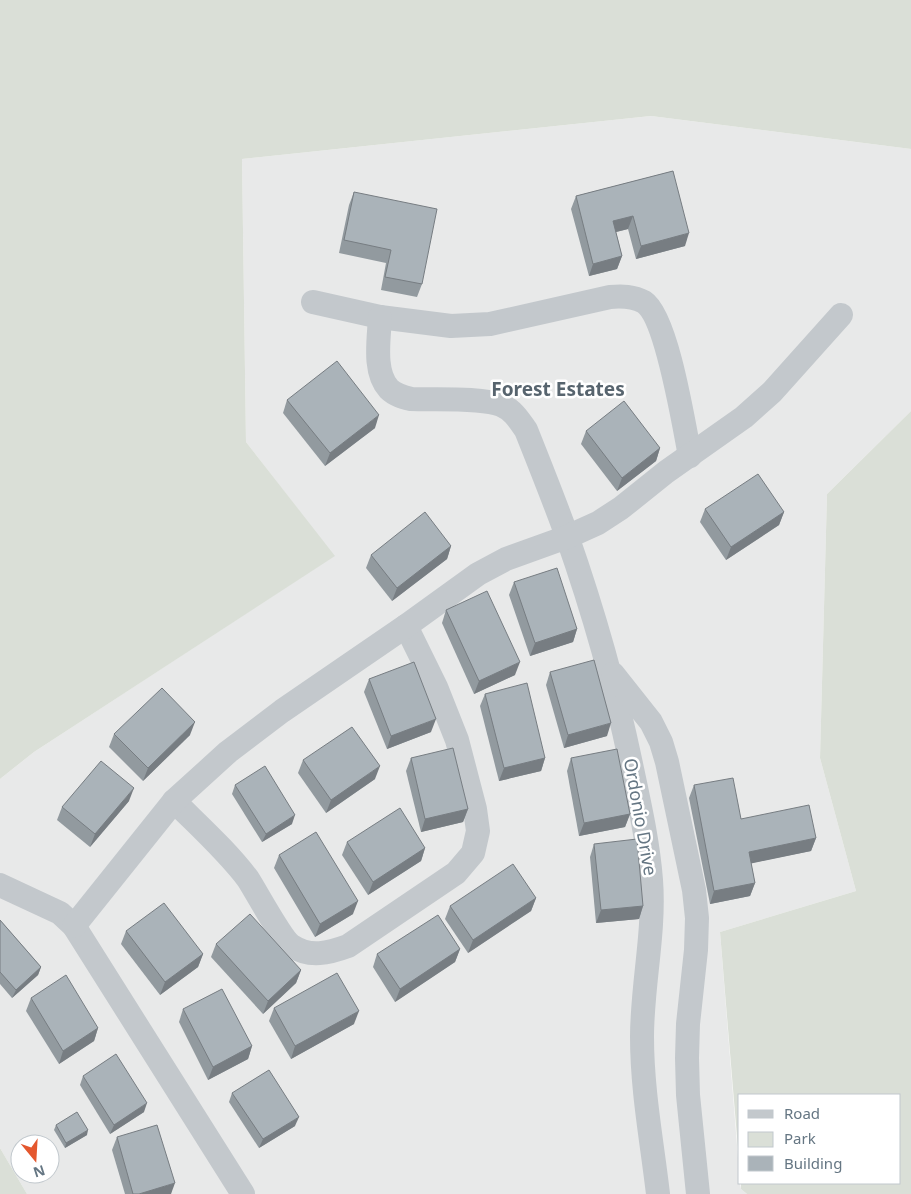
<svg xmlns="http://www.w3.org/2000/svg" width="911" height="1194" font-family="'Noto Sans',sans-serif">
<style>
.built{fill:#e8e9e9;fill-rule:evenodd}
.green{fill:#dadfd7}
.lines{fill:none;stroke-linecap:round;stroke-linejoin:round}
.minor{stroke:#c3c8cc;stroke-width:24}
.wall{fill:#929a9f}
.shaded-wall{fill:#777d82}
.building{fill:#aab3b9;stroke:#777d82}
.labels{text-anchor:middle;stroke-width:5;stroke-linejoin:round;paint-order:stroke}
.street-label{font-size:18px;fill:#657683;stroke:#fff}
.neighbourhood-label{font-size:19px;font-weight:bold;fill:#57646e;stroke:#fff}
</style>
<rect width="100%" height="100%" fill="#fafaf8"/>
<path class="built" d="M651 116 911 149V411L827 494 820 758 856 891 720 932 740 1183 741 1189 747 1194H27L0 1148V779L34 752 334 556 246 442 242 159ZM20 1144H50V1174H20Z"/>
<g class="green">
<path d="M0 0H911V149L651 116 242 159 246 442 335 556 34 752 0 779Z"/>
<path d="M911 411V1194H747L741 1189V1183H900V1095H740V1173L720 932 856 891 820 758 827 494Z"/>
<path d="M0 1148 27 1194H0Z"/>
</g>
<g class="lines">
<g class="minor">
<path d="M313 302 380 317 451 326 490 324 610 297C622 296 633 296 644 302 667 317 684 426 690 456"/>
<path d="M380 317C379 339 373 372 389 389 395 395 403 397 411 399 433 400 482 397 501 405 513 410 519 420 526 430 540 465 554 500 567 536 593 610 615 687 631 764 639 802 648 841 651 880 655 932 642 985 642 1037 642 1090 652 1142 658 1194"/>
<path d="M613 674 651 722 661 742 667 762 694 890 697 918 696 950 688 1024 687 1058 688 1095 698 1194"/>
<path d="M174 801C199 826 227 851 248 879 257 893 282 940 292 946 310 958 329 953 348 946L456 873 473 853 478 831 475 809 457 740 436 687 406 626"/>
<path d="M0 885 60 913 74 926 243 1194"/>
<path d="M74 926 174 801 228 752 282 711 406 626 478 574 506 559 567 537 598 523 621 508 666 472 744 417 772 392 841 315"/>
</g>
</g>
<g class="wall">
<path d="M673 171 685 246 636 259 628 229 616 232 622 256 617 269 589 276 571 209 576 196Z"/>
<path d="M354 192 422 284 417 297 381 290 386 263 339 253 349 205Z"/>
<path d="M287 400 375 428 325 466 283 413Z"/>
<path d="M586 431 660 448 656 461 617 491 581 444Z"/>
<path d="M705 509 784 512 779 525 726 560 700 522Z"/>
<path d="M451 546 447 559 392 601 366 568 371 555Z"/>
<path d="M514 582 577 629 573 642 530 656 509 595Z"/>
<path d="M446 610 515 675 474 694 442 623Z"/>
<path d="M550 672 607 736 564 748 546 685Z"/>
<path d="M369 679 431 732 387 749 364 692Z"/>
<path d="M485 694 545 758 541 771 499 781 480 706Z"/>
<path d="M114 734 190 735 143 781 109 747Z"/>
<path d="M411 758 468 809 463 822 421 832 406 771Z"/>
<path d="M571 758 630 814 625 827 579 836 567 771Z"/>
<path d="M303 760 375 779 326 813 298 773Z"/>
<path d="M235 785 292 824 262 842 232 794Z"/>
<path d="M694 785 741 819 816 838 811 851 751 863 755 883 750 896 710 904 689 798Z"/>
<path d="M129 801 90 847 57 820 62 807Z"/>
<path d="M347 842 425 848 421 861 368 895 342 855Z"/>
<path d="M594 844 643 906 639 919 596 923 590 857Z"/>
<path d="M279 855 353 914 315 937 274 868Z"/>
<path d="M536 898 531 911 468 953 445 919 450 906Z"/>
<path d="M0 920 41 967 38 975 12 998 0 984Z"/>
<path d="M126 931 203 954 198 967 160 995 121 944Z"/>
<path d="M216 944 301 970 296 983 263 1014 211 957Z"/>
<path d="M460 949 455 962 395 1002 373 967 377 954Z"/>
<path d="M31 998 98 1028 94 1041 59 1064 26 1011Z"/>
<path d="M274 1008 354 1024 291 1059 269 1021Z"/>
<path d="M183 1009 252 1046 248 1059 208 1080 179 1022Z"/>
<path d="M83 1076 144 1112 110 1134 80 1085Z"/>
<path d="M232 1093 295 1126 259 1148 229 1102Z"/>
<path d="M56 1125 87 1135 65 1148 54 1130Z"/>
<path d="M117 1137 171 1194H125L112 1150Z"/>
</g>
<g class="shaded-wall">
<path d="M633 216 628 229 608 234 613 221Z"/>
<path d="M689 233 685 246 636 259 641 246Z"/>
<path d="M622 256 617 269 589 276 593 264Z"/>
<path d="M379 415 375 428 325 466 330 453Z"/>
<path d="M660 448 656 461 617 491 622 478Z"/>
<path d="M784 512 779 525 726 560 731 547Z"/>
<path d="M451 546 447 559 392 601 397 588Z"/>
<path d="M577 629 573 642 530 656 535 643Z"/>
<path d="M520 662 515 675 474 694 479 681Z"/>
<path d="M436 719 431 732 387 749 391 736Z"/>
<path d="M195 722 190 735 143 781 148 768Z"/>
<path d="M611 723 607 736 564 748 568 735Z"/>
<path d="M545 758 541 771 499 781 504 768Z"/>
<path d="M380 766 375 779 326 813 331 800Z"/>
<path d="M134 788 129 801 90 847 95 834Z"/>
<path d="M468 809 463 822 421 832 425 819Z"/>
<path d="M630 814 625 827 579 836 584 823Z"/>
<path d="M295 815 292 824 262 842 266 834Z"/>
<path d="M816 838 811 851 744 865 749 852Z"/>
<path d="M425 848 421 861 368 895 373 882Z"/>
<path d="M755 883 750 896 710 904 714 891Z"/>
<path d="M536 898 531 911 468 953 473 940Z"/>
<path d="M358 901 353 914 315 937 320 924Z"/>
<path d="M643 906 639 919 596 923 601 910Z"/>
<path d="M460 949 455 962 395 1002 400 989Z"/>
<path d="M203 954 198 967 160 995 165 982Z"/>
<path d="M41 967 38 975 12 998 16 990Z"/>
<path d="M301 970 296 983 263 1014 268 1001Z"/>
<path d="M359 1011 354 1024 291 1059 295 1046Z"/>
<path d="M98 1028 94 1041 59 1064 63 1051Z"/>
<path d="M252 1046 248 1059 208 1080 213 1067Z"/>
<path d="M147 1103 144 1112 110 1134 114 1125Z"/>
<path d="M299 1117 295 1126 259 1148 263 1139Z"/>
<path d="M88 1130 87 1135 65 1148 66 1143Z"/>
<path d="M175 1183 171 1194H139Z"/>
</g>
<g class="building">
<path d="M673 171 689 233 641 246 633 216 613 221 622 256 593 264 576 196Z"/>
<path d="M354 192 437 209 422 284 385 277 391 250 344 240Z"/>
<path d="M337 361 379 415 330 453 287 400Z"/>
<path d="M624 401 660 448 622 478 586 431Z"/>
<path d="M758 474 784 512 731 547 705 509Z"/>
<path d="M425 512 451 546 397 588 371 555Z"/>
<path d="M557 568 577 629 535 643 514 582Z"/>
<path d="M487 591 520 662 479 681 446 610Z"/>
<path d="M594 660 611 723 568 735 550 672Z"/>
<path d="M414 662 436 719 391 736 369 679Z"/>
<path d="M527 683 545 758 504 768 485 694Z"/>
<path d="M162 688 195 722 148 768 114 734Z"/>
<path d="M352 727 380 766 331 800 303 760Z"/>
<path d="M453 748 468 809 425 819 411 758Z"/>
<path d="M617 749 630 814 584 823 571 758Z"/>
<path d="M101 761 134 788 95 834 62 807Z"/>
<path d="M265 766 295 815 266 834 235 785Z"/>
<path d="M733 778 741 819 809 805 816 838 749 852 755 883 714 891 694 785Z"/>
<path d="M400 808 425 848 373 882 347 842Z"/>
<path d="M316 832 358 901 320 924 279 855Z"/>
<path d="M637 839 643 906 601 910 594 844Z"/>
<path d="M513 864 536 898 473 940 450 906Z"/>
<path d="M164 903 203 954 165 982 126 931Z"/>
<path d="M250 914 301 970 268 1001 216 944Z"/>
<path d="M438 915 460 949 400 989 377 954Z"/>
<path d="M0 920 41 967 16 990 0 972Z"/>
<path d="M337 973 359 1011 295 1046 274 1008Z"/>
<path d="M66 975 98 1028 63 1051 31 998Z"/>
<path d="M222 989 252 1046 213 1067 183 1009Z"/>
<path d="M116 1054 147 1103 114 1125 83 1076Z"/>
<path d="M269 1070 299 1117 263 1139 232 1093Z"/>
<path d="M77 1112 88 1130 66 1143 56 1125Z"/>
<path d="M157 1125 175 1183 139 1194H133L117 1137Z"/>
</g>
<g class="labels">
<g class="street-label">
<text transform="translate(640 817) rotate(80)" y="6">Ordonio Drive</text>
</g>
<g class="neighbourhood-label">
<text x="558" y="396">Forest Estates</text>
</g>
</g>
<rect x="738" y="1094" width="162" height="90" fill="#ffffff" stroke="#c1c8cd"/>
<rect x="748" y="1110" width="25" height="8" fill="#c3c8cc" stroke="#c1c8cd"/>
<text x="784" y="1119" font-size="15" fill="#657683">Road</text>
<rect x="748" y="1132" width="25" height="15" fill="#dadfd7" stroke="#c1c8cd"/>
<text x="784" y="1144" font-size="15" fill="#657683">Park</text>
<rect x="748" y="1156" width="25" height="15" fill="#aab3b9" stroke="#c1c8cd"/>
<text x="784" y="1169" font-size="15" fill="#657683">Building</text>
<g transform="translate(35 1159) rotate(162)"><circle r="24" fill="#ffffff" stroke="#c1c8cd"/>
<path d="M0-4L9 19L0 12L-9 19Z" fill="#e4572e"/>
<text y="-8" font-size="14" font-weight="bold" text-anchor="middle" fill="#657683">N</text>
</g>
</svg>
